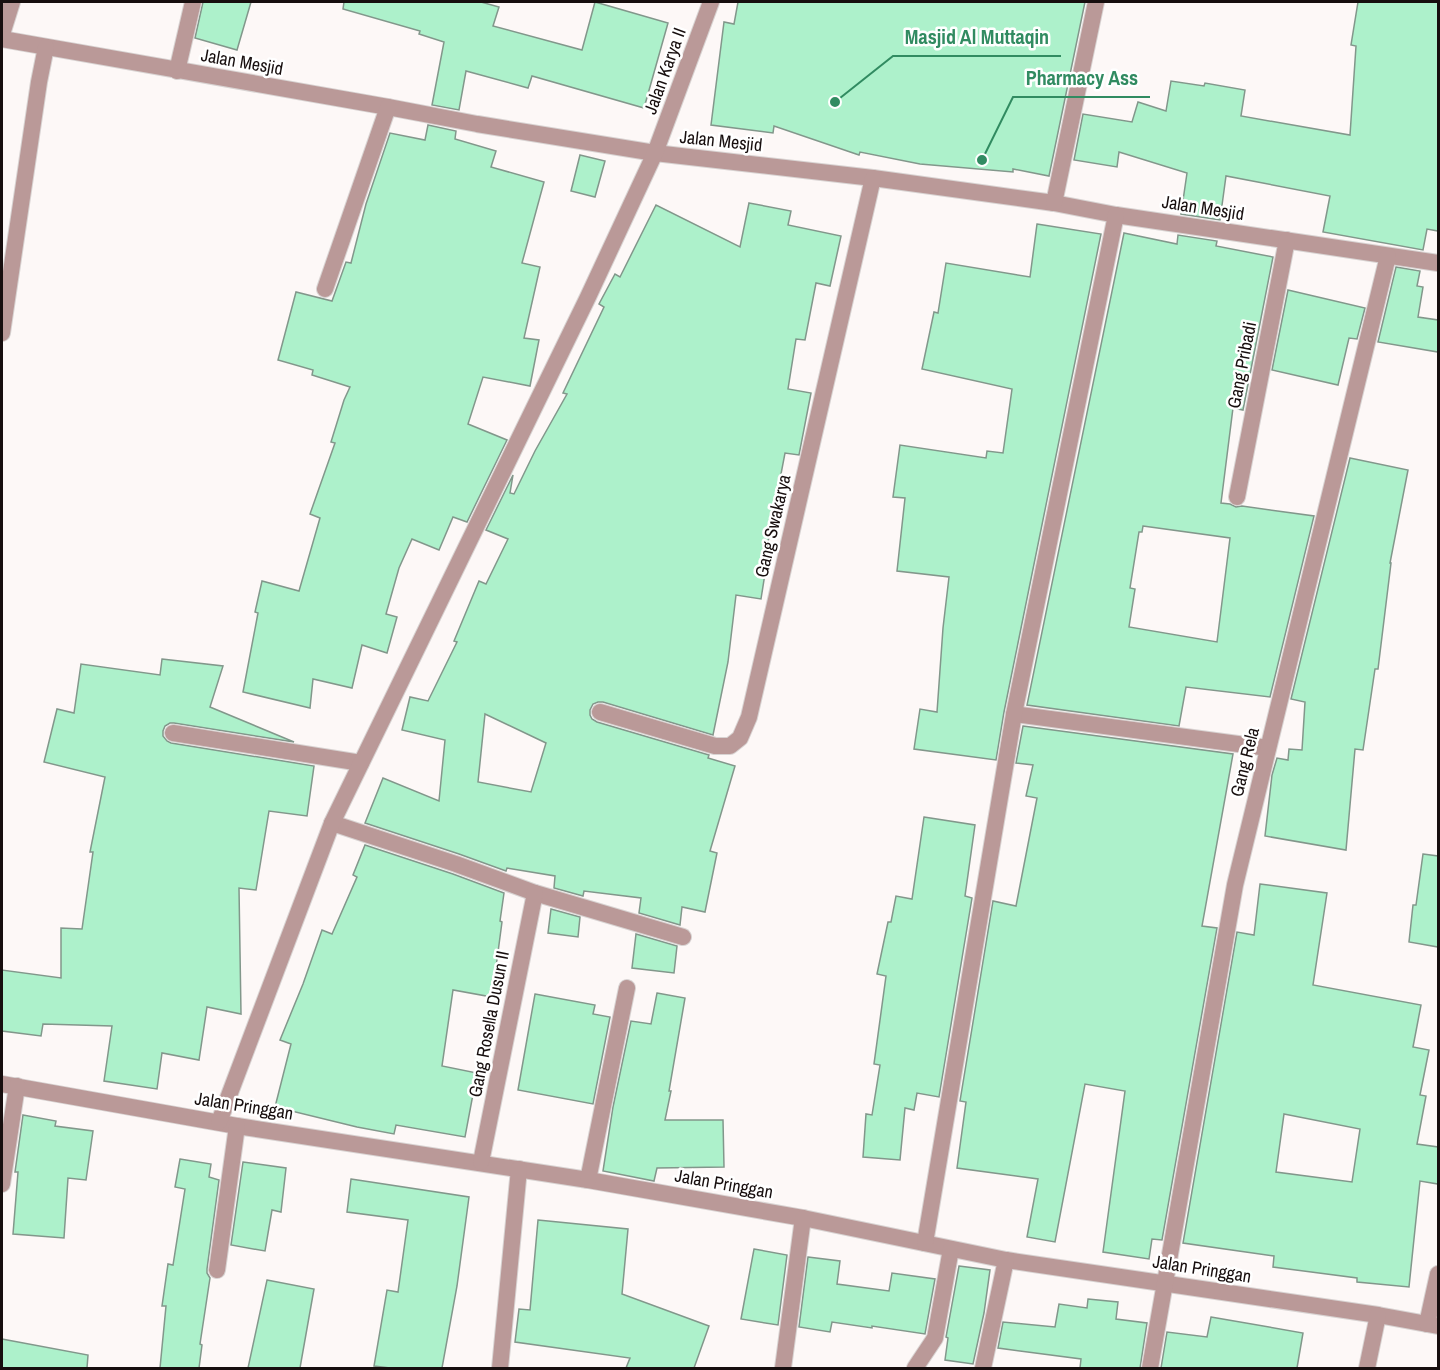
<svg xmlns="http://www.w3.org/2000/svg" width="1440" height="1370" font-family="'Archivo Narrow',sans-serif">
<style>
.building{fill:#adf1cb;stroke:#82978b;stroke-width:1.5;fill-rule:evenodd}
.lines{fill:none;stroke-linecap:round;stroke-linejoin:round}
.minor-casing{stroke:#d8d3d2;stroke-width:18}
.minor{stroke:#ba9998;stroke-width:16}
.labels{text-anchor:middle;stroke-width:5;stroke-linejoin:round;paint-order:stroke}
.street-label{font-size:18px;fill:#170e0e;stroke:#fff}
.leader{fill:none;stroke:#318b61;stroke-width:2}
.callout-dot{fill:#318b61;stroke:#fff;stroke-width:2}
.callout-label{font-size:20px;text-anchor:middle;font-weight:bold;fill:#318b61;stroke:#fff;stroke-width:5;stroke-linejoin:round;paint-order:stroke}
</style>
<rect width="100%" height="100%" fill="#fdf8f7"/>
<g class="building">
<path d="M203 2H251L237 50 195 38Z"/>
<path d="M344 2H481L499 7 493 26 582 50 595 2 668 23 644 108 532 76 528 88 466 71 459 110 432 105 444 42 419 34 420 31 343 9Z"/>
<path d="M738 2H1085L1049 176 1013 169V172L920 164 860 152 859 155 774 126 773 133 711 125 724 22 734 24Z"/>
<path d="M1358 2H1438V231L1427 229 1423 250 1323 232 1330 196 1226 176 1220 220 1181 214 1187 173 1119 152 1117 167 1074 160 1083 114 1132 122 1138 102 1166 111 1171 81 1204 86 1205 83 1245 90 1241 116 1350 135 1356 46 1351 45Z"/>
<path d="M428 125 456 131 455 139 496 151 491 167 544 182 522 263 540 267 524 338 539 340 530 386 483 377 468 424 507 440 467 522 453 517 439 550 412 539 399 568 386 614 397 617 387 653 362 645 352 688 313 679 310 708 243 692 258 613 255 612 262 581 299 591 320 518 310 514 335 443 331 442 344 400 350 387 312 375 313 370 278 360 296 292 332 301 346 262 351 263 366 204 390 133 425 140Z"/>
<path d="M580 155 605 161 595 197 571 191Z"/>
<path d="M749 203 791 211 788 225 841 236 830 286 816 283 805 340 796 339 788 389 811 393 799 455 785 453 767 547 769 548 761 599 736 595 728 662 713 735 603 702H598L593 704 590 710V715L592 719 597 722 709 755 708 758 735 766 710 851 717 853 705 912 682 907 680 925 639 913 641 898 584 891 583 896 554 888 555 876 507 868 506 871 459 854 365 823 383 778 439 801 445 740 402 730 410 697 428 701 457 642 454 641 479 581 486 584 508 539 486 530 513 475 510 493 514 494 535 451 567 394 563 393 604 307 599 304 615 274 620 277 656 205 740 247ZM485 714 546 743 531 792 478 782Z"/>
<path d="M1037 224 1101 234 1004 712 996 760 914 749 920 709 937 712 943 628 949 577 897 571 905 498 893 497 900 445 986 458 987 451 1003 453 1012 389 922 369 934 312 938 313 946 263 1030 277Z"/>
<path d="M1124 233 1177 244 1178 235 1217 241 1216 246 1273 257 1243 410 1233 408 1221 503 1230 504 1236 507 1242 506 1314 516 1270 697 1186 687 1179 726 1027 705ZM1143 526 1230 538 1217 642 1129 627 1135 589 1130 588 1139 532H1142Z"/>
<path d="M1396 267 1420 271 1417 286 1423 287 1418 317 1438 320V352L1378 342Z"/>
<path d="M1288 290 1365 308 1357 339 1349 338 1338 385 1272 370Z"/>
<path d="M1350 458 1408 470 1390 563H1391L1378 669H1375L1363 750 1355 749 1346 850 1265 836 1272 775 1277 758 1288 760 1289 749 1302 750 1305 702 1291 699Z"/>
<path d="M162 659 223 666 210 707 294 742 174 723H170L165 726 163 731V736L167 741 171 743 314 766 307 816 269 811 256 890 239 888 241 1014 207 1007 199 1060 162 1053 157 1089 104 1081 112 1026 43 1024 41 1036 2 1031V970L61 978V928L82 929 93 852H90L105 777 44 762 57 709 74 713 81 664 160 675Z"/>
<path d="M1023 726 1233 754 1202 926 1217 928 1162 1240 1152 1239 1149 1259 1103 1252 1125 1091 1085 1084 1055 1242 1027 1237 1038 1179 957 1168 966 1102 960 1101 993 901 1016 906 1037 798 1026 796 1033 765 1016 763Z"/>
<path d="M924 817 975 825 965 896 972 898 939 1097 917 1093 914 1110 905 1108 900 1160 863 1157 866 1114 872 1115 880 1065 874 1064 886 976 877 974 888 922H891L896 896 912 899Z"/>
<path d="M365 845 453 874 504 893 500 921 502 922 492 997 453 990 442 1066 477 1073 465 1137 396 1125 394 1134 357 1127 275 1107 291 1044 280 1040 303 984 322 930 332 934 357 877 353 875Z"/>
<path d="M1423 854 1438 856V947L1409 942 1413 905H1416Z"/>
<path d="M1260 884 1327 893 1313 985 1421 1005 1413 1047 1429 1050 1420 1095 1426 1096 1417 1144 1438 1147V1184L1420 1181 1409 1287 1357 1282V1278L1273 1267 1274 1256 1183 1243 1237 932 1254 935ZM1284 1114 1360 1129 1352 1182 1276 1172Z"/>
<path d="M551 909 580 917 578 937 548 933Z"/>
<path d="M636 934 677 946 674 973 632 968Z"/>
<path d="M657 993 685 998 669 1091H671L665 1120H723L724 1167 657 1168 654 1181 603 1171 613 1107 631 1021 651 1024Z"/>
<path d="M535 994 595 1005 593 1014 610 1017 593 1104 518 1090Z"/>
<path d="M23 1115 56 1121 55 1126 93 1131 86 1180 68 1178 64 1238 13 1234 18 1172H15Z"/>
<path d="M180 1159 211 1164 209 1177 219 1180 207 1269V1273L210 1278 200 1344 202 1345 199 1368H160L166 1306H162L168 1264 173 1265 185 1189 175 1187Z"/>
<path d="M243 1162 286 1168 281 1212 272 1210 265 1251 231 1245Z"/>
<path d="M351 1179 469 1197 457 1286 442 1368H390L374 1366 387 1290 398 1292 408 1220 347 1212Z"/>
<path d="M538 1220 628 1229 622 1294 709 1326 694 1368H626L630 1358 515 1342 519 1309 530 1310Z"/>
<path d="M754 1249 787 1255 778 1325 741 1319Z"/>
<path d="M808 1257 840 1261 837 1284 889 1291 892 1273 935 1279 925 1334 872 1326V1328L832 1322 830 1332 799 1327Z"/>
<path d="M959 1266 990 1270 984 1313 973 1364 945 1360 948 1338 946 1337Z"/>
<path d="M267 1280 314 1289 300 1368H248Z"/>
<path d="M1088 1299 1118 1302 1116 1319 1147 1323 1140 1368H1080L1081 1359 998 1348 1003 1322 1055 1327 1059 1304 1087 1308Z"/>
<path d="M1211 1317 1303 1333 1297 1368H1161L1167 1332 1207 1337Z"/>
<path d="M2 1339 88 1355 87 1368H2Z"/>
</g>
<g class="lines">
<defs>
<g id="minor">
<path d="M2 34 12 2"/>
<path d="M2 39 388 107 477 124 655 153 873 178 1054 203 1116 215 1438 263"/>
<path d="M177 71 193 2"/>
<path d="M1054 203 1096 2"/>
<path d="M325 289 388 107"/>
<path d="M2 333 39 82 46 47"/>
<path d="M1237 497 1287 240"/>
<path d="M600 712 715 746H730L740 738 749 717 873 178"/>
<path d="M1014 714 1268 748"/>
<path d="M173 733 361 763"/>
<path d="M332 823 456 864 535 893 683 937"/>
<path d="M2 1084 237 1126 588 1180 803 1218 1006 1260 1378 1315 1438 1326"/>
<path d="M219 1122 332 823 588 297 655 153 711 2"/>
<path d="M481 1162 535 893"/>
<path d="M588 1180 627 988"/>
<path d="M2 1184 17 1086"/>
<path d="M925 1243 1014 714 1116 215"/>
<path d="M217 1270 237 1126"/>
<path d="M1427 1324 1438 1274"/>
<path d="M500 1368 519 1169"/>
<path d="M783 1368 803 1218"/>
<path d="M915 1368 935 1338 951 1249"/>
<path d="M983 1368 1006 1260"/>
<path d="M1150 1368 1235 885 1388 256"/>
<path d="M1367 1368 1378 1315"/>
</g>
</defs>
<use href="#minor" class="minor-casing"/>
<use href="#minor" class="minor"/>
</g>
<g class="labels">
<g class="street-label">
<text transform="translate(242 62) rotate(10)" y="6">Jalan Mesjid</text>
<text transform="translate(665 71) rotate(-70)" y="6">Jalan Karya II</text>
<text transform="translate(721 141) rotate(6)" y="6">Jalan Mesjid</text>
<text transform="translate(1203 208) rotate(9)" y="6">Jalan Mesjid</text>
<text transform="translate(1242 365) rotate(-79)" y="6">Gang Pribadi</text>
<text transform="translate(773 526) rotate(-77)" y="6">Gang Swakarya</text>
<text transform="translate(1245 762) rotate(-76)" y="6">Gang Rela</text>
<text transform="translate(489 1024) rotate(-79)" y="6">Gang Rosella Dusun II</text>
<text transform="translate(244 1106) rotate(9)" y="6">Jalan Pringgan</text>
<text transform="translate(724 1184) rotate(10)" y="6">Jalan Pringgan</text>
<text transform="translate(1202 1269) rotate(9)" y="6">Jalan Pringgan</text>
</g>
</g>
<path class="leader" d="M835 102L893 56H1061M982 160L1013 97H1150"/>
<g class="callout-dot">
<circle cx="835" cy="102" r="6"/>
<circle cx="982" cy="160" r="6"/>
</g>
<g class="callout-label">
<text x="977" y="44">Masjid Al Muttaqin</text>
<text x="1082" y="85">Pharmacy Ass</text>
</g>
<rect width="1440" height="1370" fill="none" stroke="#170e0e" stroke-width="6"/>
</svg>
